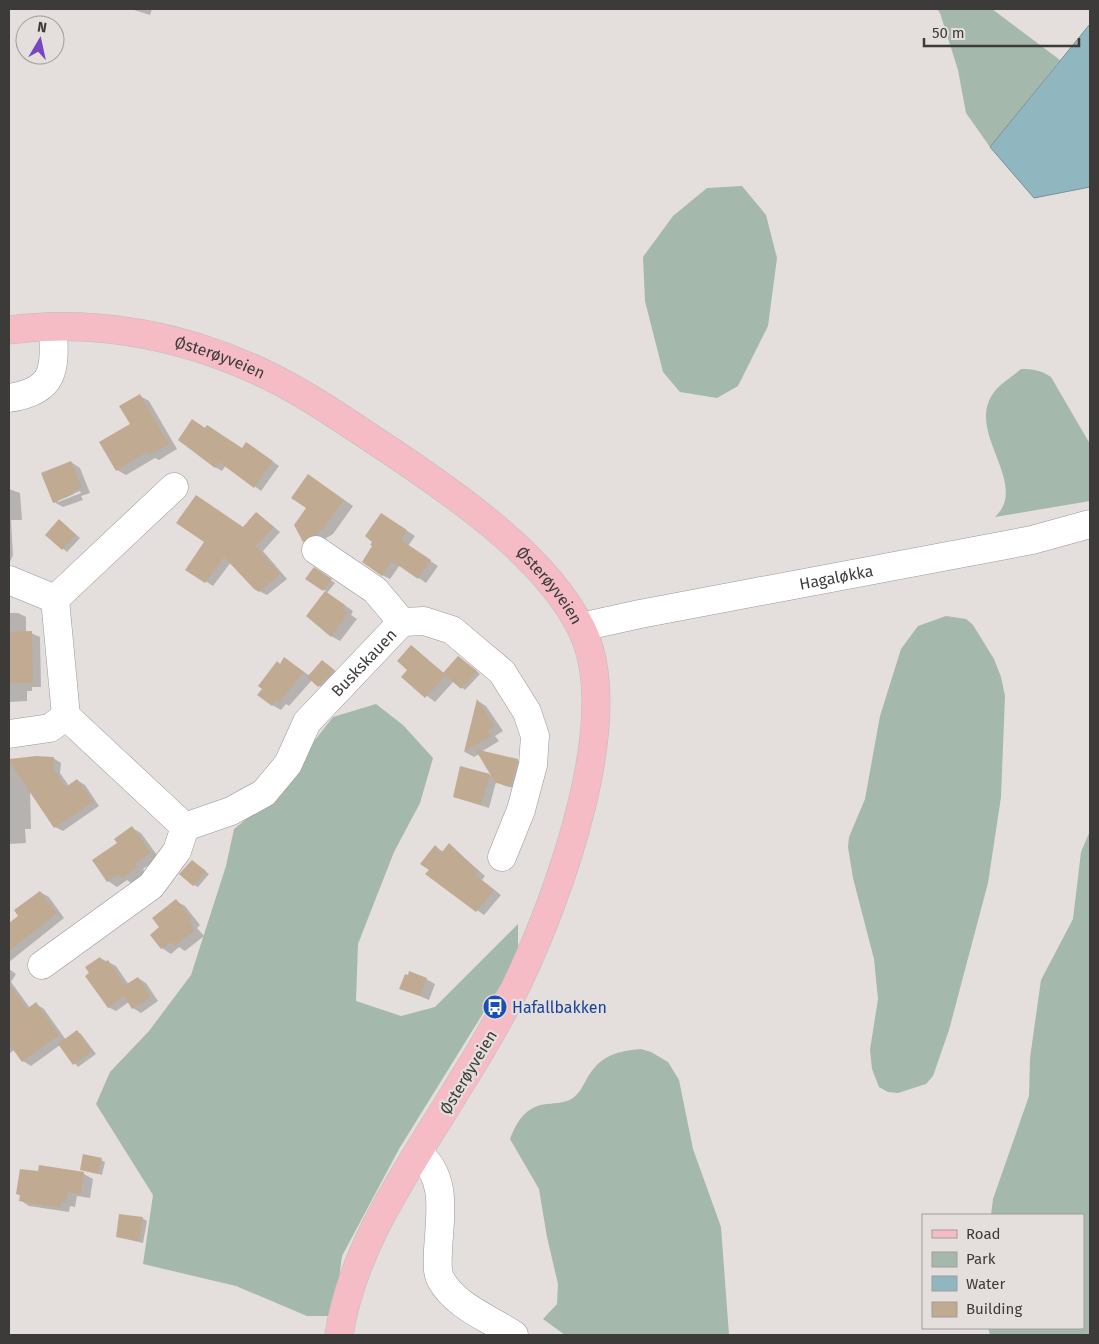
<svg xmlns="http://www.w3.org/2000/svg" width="1099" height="1344" font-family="'Fira Sans',sans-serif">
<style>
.green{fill:#a4b8ac}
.water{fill:#90b6bf;stroke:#779197}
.shadow{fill:#0003;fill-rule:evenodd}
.building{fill:#c0ab92}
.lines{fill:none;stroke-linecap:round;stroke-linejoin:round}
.minor-casing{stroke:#9b9695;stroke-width:29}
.major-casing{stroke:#bdbcbc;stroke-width:29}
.minor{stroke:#fff;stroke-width:28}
.major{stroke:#f5bcc6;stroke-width:28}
.labels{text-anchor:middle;stroke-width:4.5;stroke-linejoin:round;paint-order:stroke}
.street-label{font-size:16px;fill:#3d3b3a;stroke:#e4dfdd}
.transit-label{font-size:16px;fill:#164399;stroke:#e4dfdd;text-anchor:start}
</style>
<rect width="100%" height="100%" fill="#e4dfdd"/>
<g class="green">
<path d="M937 9H992L1060 60 990 147 966 113 958 70 940 13Z"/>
<path d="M742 186 766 215 777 258 768 326 738 386 717 398 680 392 663 372 645 301 643 257 673 216 707 188Z"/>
<path d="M1021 369C1033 369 1041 370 1051 377L1090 444V501L995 517C1030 484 967 434 992 395 998 385 1012 377 1021 369Z"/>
<path d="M946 616 966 619 973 625 994 659 1001 677 1005 696 1001 797 988 883 949 1030 933 1076 926 1084 898 1093 888 1092 879 1087 872 1069 870 1050 878 999 874 959 853 878 848 847 849 837 865 799 880 716 901 649 918 626Z"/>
<path d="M376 704 403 725 433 758 420 803 394 852 358 944 356 1001 401 1016 435 1007 518 924V957L399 1149 342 1256 334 1316H307L236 1286 143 1264 153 1195 96 1104 110 1072 149 1031 191 975 226 866 234 829 265 804 333 717Z"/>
<path d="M1090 831V1335H990L988 1328H1083V1215H991L993 1199 1029 1096 1030 1058 1041 980 1073 919 1081 852Z"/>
<path d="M641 1049 651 1052 668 1062 679 1080 693 1149 721 1227 729 1335H565L543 1319 557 1304 558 1284 547 1237 539 1189 510 1139C517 1121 526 1106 547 1104 557 1103 565 1103 573 1098 581 1092 584 1083 589 1075 602 1055 618 1051 641 1049Z"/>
</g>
<path class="water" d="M1090 24V187L1034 198 990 147Z"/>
<g class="shadow">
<path d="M131 9H152L150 15Z"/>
<path d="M140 396 149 401 177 449 159 460 155 458 126 475 117 470Z"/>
<path d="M205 429 242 449 247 443 279 466 261 491 226 465 222 471 215 467Z"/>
<path d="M71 462 80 468 90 493 81 496 83 500 63 507 54 502ZM80 491 81 493 58 502V500Z"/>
<path d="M317 481 353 506 333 534 313 546 304 541 308 508Z"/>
<path d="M9 489 20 493 22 520H11L13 555 10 562Z"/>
<path d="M257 513 280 532 263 551 287 579 267 595 259 591 231 562 213 586 187 569 244 528Z"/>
<path d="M389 519 415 536 408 546 438 566 426 583 400 565 390 579 382 575 374 546Z"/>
<path d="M63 523 80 538 67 552 47 535Z"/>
<path d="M318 571 335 583 327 593 353 611 351 615 357 619 340 641 331 636 326 591 307 579Z"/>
<path d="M9 613H18L26 617V631L40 637 41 687H32V691H27V701L9 702Z"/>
<path d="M412 646 444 673 459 657 480 674 465 690 454 681 435 702 403 677 408 670Z"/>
<path d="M285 659 310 676 327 664 338 673 323 689 312 680 289 706 286 704 281 710 272 705 280 665Z"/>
<path d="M478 701 486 706 503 731 495 736 499 741 481 752 517 760 524 764 518 789 505 786 496 782 489 808 454 797 461 768 493 776 479 754 474 757 465 752Z"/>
<path d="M53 758 61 763 60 773 69 786 77 780 85 785 99 806 63 831 55 827 30 789 31 829H25L26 843 9 844V760Z"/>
<path d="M132 828 141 833 159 858 143 869 145 873 131 883 127 880 117 887 108 881 94 861 119 844Z"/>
<path d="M450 845 485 876 482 880 501 895 484 915 427 874 430 870 435 847 444 852Z"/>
<path d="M196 864 209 874 198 887 194 885Z"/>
<path d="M40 892 49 897 64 918 9 962V929L17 923Z"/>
<path d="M176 901 185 906 200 925 197 928 204 936 185 951 179 947 171 954 162 948 151 935 161 927Z"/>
<path d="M100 958 116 966 129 985 138 978 146 983 158 1001 141 1013 133 1008 129 1002 116 1011 108 1007Z"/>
<path d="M9 969 16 974 11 982 30 1008 36 1004 44 1009 66 1040 77 1032 81 1034 96 1054 78 1067 60 1045 31 1066 23 1061 14 1050 9 1054Z"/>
<path d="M408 976 426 979 435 984 429 1000 401 988Z"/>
<path d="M101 1160 105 1162 102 1175 81 1169Z"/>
<path d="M40 1167 84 1174 93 1179 90 1198 77 1196 75 1207 70 1206 69 1212 29 1206 20 1200 21 1196 18 1194 39 1173Z"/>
<path d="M142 1218 147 1221 143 1243 117 1237Z"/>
</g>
<g class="building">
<path d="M140 394 169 444 149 455 147 452 116 471 99 442 130 424 119 406Z"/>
<path d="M192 419 205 428 207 425 242 448 246 442 273 461 254 488 219 462 215 468 178 440Z"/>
<path d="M71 461 82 488 73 491 74 494 53 503 41 473Z"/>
<path d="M308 474 344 500 323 529 303 542 294 525 306 508 291 498Z"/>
<path d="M196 495 243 527 256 512 274 527 256 546 280 574 264 588 259 592 254 589 224 557 205 583 185 570 204 542 176 523Z"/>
<path d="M381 513 407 530 401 540 431 560 418 579 392 561 382 576 362 562 372 546 370 545 372 542 365 536Z"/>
<path d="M59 519 76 535 62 550 45 535Z"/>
<path d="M314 567 332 579 323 591 305 579Z"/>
<path d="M325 591 345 605 342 609 348 613 331 637 306 616Z"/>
<path d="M32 631 33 683H9V632Z"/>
<path d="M411 645 446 676 425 698 401 677 407 670 397 661Z"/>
<path d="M458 656 477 671 461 689 443 673Z"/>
<path d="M284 657 304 672 280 702 277 700 272 706 257 695 262 689 258 686 277 661 280 664Z"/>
<path d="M322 660 334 670 318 687 307 677Z"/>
<path d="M477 699 495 726 487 731 491 736 464 752Z"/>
<path d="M475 749 518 759 511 786 496 783 490 774 481 805 453 797 460 766 490 774Z"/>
<path d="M36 756 54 757 53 768 66 787 77 779 93 802 54 828 9 761V759Z"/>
<path d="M132 826 151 853 135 864 137 867 122 878 119 874 107 882 92 860 117 843 114 839Z"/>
<path d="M449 843 478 871 475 875 494 890 476 912 425 874 429 870 420 864 435 845 442 852Z"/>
<path d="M192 860 206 871 193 886 179 874Z"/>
<path d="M40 891 57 913 9 951V923L18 916 14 910Z"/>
<path d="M176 899 192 920 189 922 195 930 175 946 171 942 161 949 150 935 159 927 152 918Z"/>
<path d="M100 957 104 963 108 960 125 985 138 977 151 997 132 1009 124 996 108 1008 85 976 89 973 85 967Z"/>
<path d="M409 971 427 978 420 996 399 989 405 974 408 975Z"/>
<path d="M9 984 27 1009 36 1002 59 1035 22 1062 9 1044Z"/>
<path d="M77 1030 92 1051 73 1065 58 1044Z"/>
<path d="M83 1154 102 1158 98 1174 80 1170Z"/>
<path d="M39 1165 84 1172 81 1194 68 1192 66 1203 61 1202 60 1208 19 1201 20 1195 16 1194 20 1169 38 1171Z"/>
<path d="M119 1214 143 1217 139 1241 116 1237Z"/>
</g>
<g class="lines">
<defs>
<g id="minor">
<path d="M9 398C56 391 55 369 53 328"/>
<path d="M316 550 375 590 402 622"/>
<path d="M9 580 55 599 66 716 50 728 9 734"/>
<path d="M55 599 174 487"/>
<path id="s1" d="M581 627 640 614 1032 540 1090 524"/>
<path id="s2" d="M66 716 185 827 231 811 264 793 288 764 307 722 402 622 424 621 452 630 502 672 527 712 535 736 533 765 521 810 502 857"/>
<path d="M42 965 151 886 177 851 185 827"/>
<path d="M418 1153C448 1177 440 1215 438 1250 438 1260 436 1271 441 1280 456 1307 491 1319 514 1335"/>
</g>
<g id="major">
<path id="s3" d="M9 330C98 318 189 337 269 376 312 397 352 426 392 452 456 495 546 557 581 628 626 716 558 898 518 982 500 1019 479 1054 457 1089 410 1167 353 1244 339 1335"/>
</g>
</defs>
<use href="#minor" class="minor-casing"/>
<use href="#major" class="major-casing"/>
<use href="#minor" class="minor"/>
<use href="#major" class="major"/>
</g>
<defs>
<symbol id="bus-disc" viewBox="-11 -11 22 22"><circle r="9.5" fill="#1a4fb4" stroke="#e4dfdd"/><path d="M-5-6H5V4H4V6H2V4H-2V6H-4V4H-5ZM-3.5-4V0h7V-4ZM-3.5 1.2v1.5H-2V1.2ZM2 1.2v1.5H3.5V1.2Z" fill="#fff"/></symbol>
</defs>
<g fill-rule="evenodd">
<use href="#bus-disc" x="481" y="993" width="28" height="28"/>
</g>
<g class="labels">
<g class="street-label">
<text dy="6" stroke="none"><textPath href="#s3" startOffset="215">Østerøyveien</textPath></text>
<text dy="6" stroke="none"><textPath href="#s1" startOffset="260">Hagaløkka</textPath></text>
<text dy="6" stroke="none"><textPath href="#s3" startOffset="620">Østerøyveien</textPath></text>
<text dy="6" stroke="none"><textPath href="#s2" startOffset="415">Buskskauen</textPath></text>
<text transform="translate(468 1072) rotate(-59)" y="6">Østerøyveien</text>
</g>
<g class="transit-label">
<text x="512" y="1013">Hafallbakken</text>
</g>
</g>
<rect width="1099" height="1344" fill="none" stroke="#3d3b3a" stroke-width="20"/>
<rect x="922" y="1214" width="162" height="115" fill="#e4dfdd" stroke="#a19d9c"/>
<rect x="932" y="1230" width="25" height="8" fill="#f5bcc6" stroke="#a19d9c"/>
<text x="966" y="1239" font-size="15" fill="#3d3b3a">Road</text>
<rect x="932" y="1252" width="25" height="15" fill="#a4b8ac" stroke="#a19d9c"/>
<text x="966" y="1264" font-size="15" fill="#3d3b3a">Park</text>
<rect x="932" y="1276" width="25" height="15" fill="#90b6bf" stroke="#a19d9c"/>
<text x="966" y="1289" font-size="15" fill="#3d3b3a">Water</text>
<rect x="932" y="1302" width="25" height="15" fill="#c0ab92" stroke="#a19d9c"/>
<text x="966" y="1314" font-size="15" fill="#3d3b3a">Building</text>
<g transform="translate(40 40) rotate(9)"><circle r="24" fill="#e4dfdd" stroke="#a19d9c"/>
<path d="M0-4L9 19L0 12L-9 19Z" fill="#7747bf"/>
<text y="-8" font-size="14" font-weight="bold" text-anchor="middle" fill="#3d3b3a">N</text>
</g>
<path d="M924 38v8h155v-8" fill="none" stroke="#3d3b3a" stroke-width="2.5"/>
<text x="932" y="38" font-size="15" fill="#3d3b3a" stroke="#e4dfdd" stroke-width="4" paint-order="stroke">50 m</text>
</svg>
